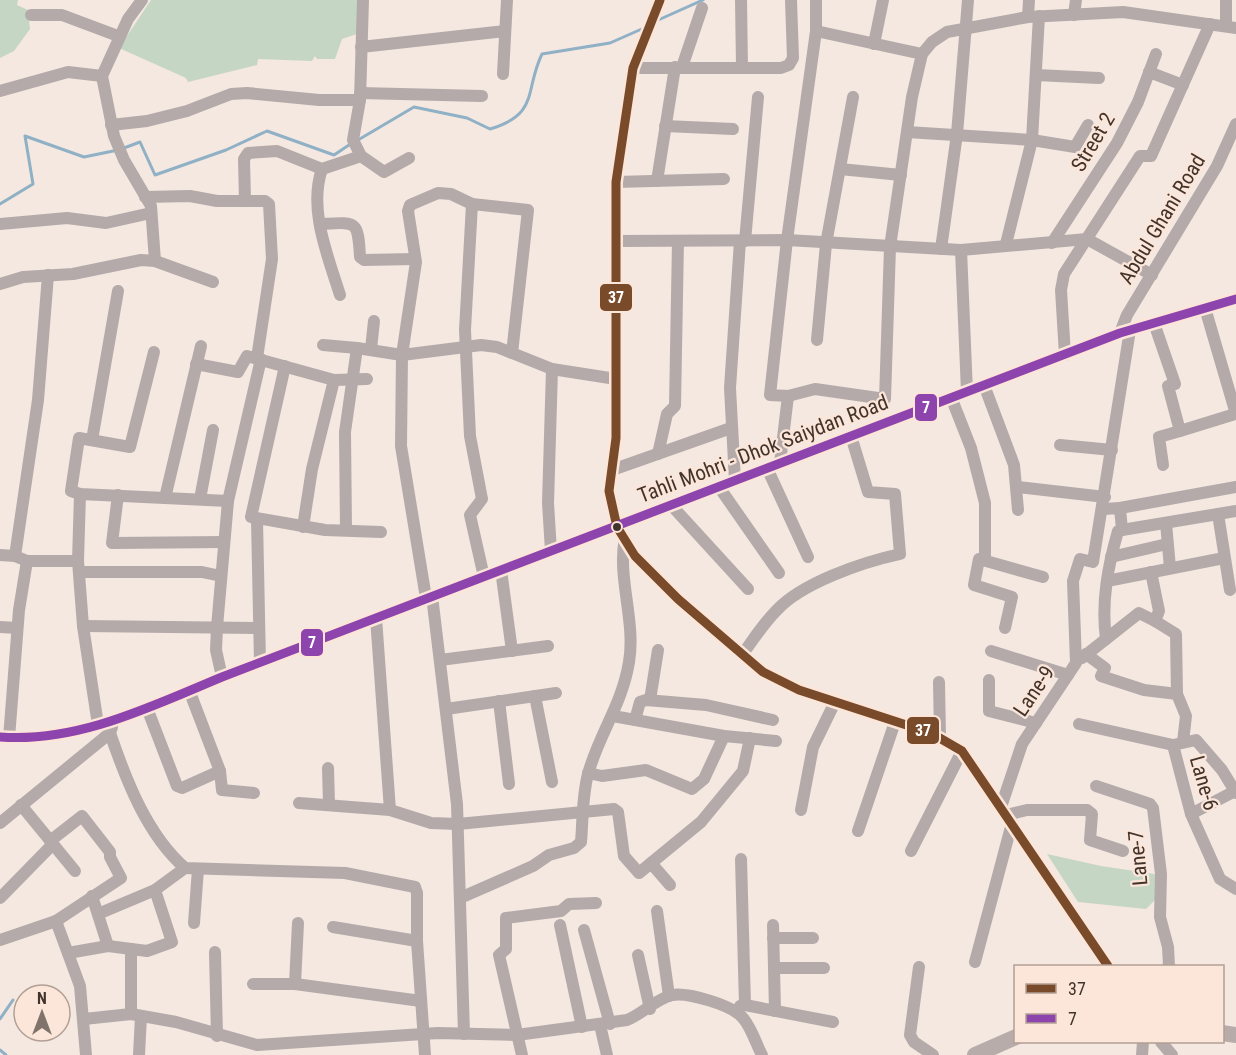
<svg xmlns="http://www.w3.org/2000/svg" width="1236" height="1055" font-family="'Roboto Condensed',sans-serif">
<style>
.green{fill:#c6d6c4}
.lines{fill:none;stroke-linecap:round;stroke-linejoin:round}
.stream{stroke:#8fb0c5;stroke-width:3}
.minor{stroke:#b4aaa9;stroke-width:12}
.major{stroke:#b8acaa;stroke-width:16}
.bus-1-casing{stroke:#fce6d9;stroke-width:14}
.bus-2-casing{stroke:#fce6d9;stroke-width:14}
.bus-1{stroke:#7a4b2a;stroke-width:9}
.bus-2{stroke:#8e44ad;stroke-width:9}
.bus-dot{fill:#42342c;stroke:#fce6d9;stroke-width:2}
.labels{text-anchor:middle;stroke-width:4.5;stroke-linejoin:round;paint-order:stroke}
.street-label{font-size:21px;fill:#42342c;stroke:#fce6d9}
.line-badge{stroke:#fce6d9;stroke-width:2}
.badge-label{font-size:16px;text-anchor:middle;font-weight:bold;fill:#fff}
</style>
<rect width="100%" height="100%" fill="#f4e8e1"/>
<g class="green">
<path d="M0 0H18L17 5 28 10 30 29 14 51 0 58Z"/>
<path d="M151 0H359L357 34 342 39 335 59H317L315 56 312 61 258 59 257 65 188 82 186 78 119 48Z"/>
<path d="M1047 854 1101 866 1161 875V894L1146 909 1078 902Z"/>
</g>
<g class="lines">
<g class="stream">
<path d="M656 21 703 0"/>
<path d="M358 140 414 107 467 118 490 129C540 114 524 91 542 54L610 43 644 28"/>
<path d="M124 148 140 142 155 175 226 150 267 131 334 155 352 143"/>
<path d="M0 204 33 184 25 136 84 157 118 150"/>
<path d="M0 1019 13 1000"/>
<path d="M0 1050 6 1055"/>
</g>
<g class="minor">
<path d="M142 0 128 19 102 76 114 136 124 160 151 206 155 261"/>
<path d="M363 0 360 100 353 140 361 156 384 172 409 158"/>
<path d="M660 0 633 68 616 182V438L609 491 617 527 635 556 678 599 763 672 799 690 931 733 962 751 1108 966"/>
<path d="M741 0 742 67"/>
<path d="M1226 0V26"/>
<path d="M31 15H62L118 36"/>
<path d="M1074 15 1076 0"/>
<path d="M1028 17 1029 0"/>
<path d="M816 31 922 54"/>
<path d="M874 44 883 0"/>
<path d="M361 47 505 31"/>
<path d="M682 67 702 8"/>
<path d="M633 68H781L789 65 793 58 791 0"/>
<path d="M1149 72 1183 85"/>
<path d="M503 74 507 0"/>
<path d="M1036 75 1099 78"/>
<path d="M0 91 68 72 102 76"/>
<path d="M360 93 482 96"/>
<path d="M111 125 147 121 187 111 231 94 247 93 319 100H360"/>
<path d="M665 126 733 129"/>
<path d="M907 132 1032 140 1075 147 1088 125"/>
<path d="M840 169 901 175"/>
<path d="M657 181 675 67"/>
<path d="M616 182 724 179"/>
<path d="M145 197 190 196 217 201H265L269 204 272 259 257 358"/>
<path d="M245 201 244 159 248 153 277 151 322 169"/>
<path d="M472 204 465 330 470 436 482 499 470 515 484 577"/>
<path d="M0 224 67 218 106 223 151 213"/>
<path d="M321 224C357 222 358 220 360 257L364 260 415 259"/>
<path d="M617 241 787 240 961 250 1087 239 1152 275"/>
<path d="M745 241 758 97"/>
<path d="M1052 243 1117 143 1138 102 1156 54"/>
<path d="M1006 244 1032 140 1039 16"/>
<path d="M941 249 957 134 968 0"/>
<path d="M961 250 967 392"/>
<path d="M0 284 23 277 73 274 141 260 155 261 213 282"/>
<path d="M340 295C328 256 308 210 322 169L361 156"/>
<path d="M1205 308 1236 414"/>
<path d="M1154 323 1175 384 1168 386 1180 431 1235 414"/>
<path d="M1120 333 1127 315 1217 166 1236 124"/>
<path d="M817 340 826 244 853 97"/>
<path d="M323 345 357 348"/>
<path d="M371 349 374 321"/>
<path d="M154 352 130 447 79 438 71 491 80 494 228 501"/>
<path d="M1065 355 1061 290 1064 274 1140 156H1151L1210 24"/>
<path d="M196 364 238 372 247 356 334 380 367 379"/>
<path d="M285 366 251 517 325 530 381 532"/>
<path d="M984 385 1014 465 1018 510"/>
<path d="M788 396 815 389 885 399 890 247 912 97 922 54 932 42 947 32 1028 17 1123 12 1236 28"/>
<path d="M951 397 971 448 985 503V559"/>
<path d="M92 440 118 291"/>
<path d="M1060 445 1112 450"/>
<path d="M658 454 667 414 675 406 678 241"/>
<path d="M780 463 788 396 770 395 787 240 816 31V0"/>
<path d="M1163 465 1159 437 1180 431"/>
<path d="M767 468 808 557"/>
<path d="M612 470 731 428"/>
<path d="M735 481 730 388 740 241"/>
<path d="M719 487 779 573"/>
<path d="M1018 487 1105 497"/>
<path d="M80 494 78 561 83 626 98 725"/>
<path d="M118 495 112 543 224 542"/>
<path d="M165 498 201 346"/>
<path d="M200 499 213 430"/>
<path d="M672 506 748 589"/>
<path d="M1120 508 1236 487"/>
<path d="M1103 509 1120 508 1122 530 1118 531C1108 566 1101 602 1106 639"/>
<path d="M257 520 260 663"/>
<path d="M1166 523 1170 568"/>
<path d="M303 527 312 469 334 380"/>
<path d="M346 530 345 432 357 348 402 355 481 345 497 347 552 369 616 379"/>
<path d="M1122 530 1218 514"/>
<path d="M551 551 548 503 552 369"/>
<path d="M0 555 15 556 27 561H78"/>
<path d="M15 556 38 400 48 275"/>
<path d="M1111 557 1167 544"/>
<path d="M501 570 512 651"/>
<path d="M79 572H202L221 576"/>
<path d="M1151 572 1159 611 1155 621 1176 634 1177 694 1186 716 1183 742"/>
<path d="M1107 581 1224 558"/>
<path d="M1230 590 1218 514 1236 511"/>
<path d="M432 596 457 804 464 1034"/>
<path d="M426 598 401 446 402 355 416 262 408 211 410 205 438 193 451 194 472 204 528 210 512 353"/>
<path d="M376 618 390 810"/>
<path d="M83 626 259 628"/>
<path d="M0 627 17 628"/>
<path d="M1005 628 1012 597 974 585 979 559 1043 577"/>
<path d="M991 651 1068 675"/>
<path d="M1086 654 1105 668 1101 676 1144 690 1177 694"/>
<path d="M742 655C753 640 763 624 776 611 801 583 863 562 900 554L895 494 868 492 851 436"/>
<path d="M1082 658 1139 613 1155 621"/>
<path d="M440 660 548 646"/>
<path d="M222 677 216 650 217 627 228 501 261 359"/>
<path d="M989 680V711L1036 723"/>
<path d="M939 682 940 737"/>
<path d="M189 690 220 771 222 790 254 793"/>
<path d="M535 696 552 782"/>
<path d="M650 700 658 650"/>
<path d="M499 701 509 784"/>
<path d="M147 708 177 786 182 788 220 771"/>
<path d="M446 709 556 693"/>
<path d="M613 716 724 736 776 741"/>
<path d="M635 720 640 702 646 700 706 705 773 720"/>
<path d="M1079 724 1173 745 1196 740 1222 770 1236 793"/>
<path d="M110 733C126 780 147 835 185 868L345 873 415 887 417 893V941L425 1055"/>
<path d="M0 737C78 743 152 706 222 677L1120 333 1236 299"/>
<path d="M9 738 19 610 27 561"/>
<path d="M1173 745 1191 814 1220 879 1236 889"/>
<path d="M328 768 329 804"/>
<path d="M588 773 602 776 646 770 692 789 704 779 724 736"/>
<path d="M1096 786 1150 804 1153 808 1161 874 1160 917 1168 947 1169 966"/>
<path d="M299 803 390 810 431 823 458 824 614 809 618 812 624 856 639 873 701 822 743 771 750 738"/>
<path d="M21 805 75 871"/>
<path d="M1001 807 1022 744 1076 663 1073 581 1080 559 1093 562 1130 330"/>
<path d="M801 810 813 747 835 702"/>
<path d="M1191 814 1235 791"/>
<path d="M1006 815 1027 810H1087L1092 814 1090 840 1123 851"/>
<path d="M0 823 110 733 112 727"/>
<path d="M858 831 895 722"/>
<path d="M911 851 962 751"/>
<path d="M741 859 745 1005"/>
<path d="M651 863 670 885"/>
<path d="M92 896 108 946"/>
<path d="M0 898 53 844"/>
<path d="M460 898 533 866 549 855 574 848 581 842C583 819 582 797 588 774 599 734 622 705 629 662 636 621 617 578 625 538"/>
<path d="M657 911 669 996"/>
<path d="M98 914 155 890 185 868"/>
<path d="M56 921 80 986 86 1055"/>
<path d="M194 923 198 869"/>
<path d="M560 925 582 1027"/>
<path d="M773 925 775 1011"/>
<path d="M333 927 417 941"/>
<path d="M584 930 610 1024"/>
<path d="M773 938H813"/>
<path d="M0 940 56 921 121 878 110 857V852L82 816 50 841"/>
<path d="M215 952 217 1036"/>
<path d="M68 953 108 946 147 951 172 942 155 890"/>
<path d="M638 955 650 1009"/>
<path d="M975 962 1012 823"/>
<path d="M919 967 910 1035 914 1042 933 1055"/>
<path d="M774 968H824"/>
<path d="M253 984H295L421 1001"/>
<path d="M295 984 298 923"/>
<path d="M740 1006 745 1005 833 1022"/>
<path d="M131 1014V949"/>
<path d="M84 1019 131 1014 176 1022 257 1045 438 1033 517 1035 627 1020C642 1014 656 999 672 995 688 992 731 1005 742 1017 751 1026 756 1044 762 1055"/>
<path d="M600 1025 607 1055"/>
<path d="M1161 1042 1172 1055"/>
<path d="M139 1055 141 1016"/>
<path d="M522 1055 499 955 506 949V918L561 911 569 904 596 903"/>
<path d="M1142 1055 1143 1042"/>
</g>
<g class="major">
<path d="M1222 1033 1236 1035"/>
<path d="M975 1055 1016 1037"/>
</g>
<defs>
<path id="bus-1" d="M660 0 633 68 616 182V438L609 491 617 527 635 556 678 599 763 672 799 690 931 733 962 751 1108 966"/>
<path id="bus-2" d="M0 737C78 743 152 706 222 677L1120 333 1236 299"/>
</defs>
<use href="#bus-1" class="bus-1-casing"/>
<use href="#bus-2" class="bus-2-casing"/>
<use href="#bus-1" class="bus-1"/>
<use href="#bus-2" class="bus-2"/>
</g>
<circle class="bus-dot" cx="617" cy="527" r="5"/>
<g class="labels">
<g class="street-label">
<text transform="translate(1093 142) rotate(-59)" y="7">Street 2</text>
<text transform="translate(1162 219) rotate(-59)" y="7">Abdul Ghani Road</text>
<text transform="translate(763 449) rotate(-21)" y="7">Tahli Mohri - Dhok Saiydan Road</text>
<text transform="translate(1034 691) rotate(-56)" y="7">Lane-9</text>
<text transform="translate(1204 783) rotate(74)" y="7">Lane-6</text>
<text transform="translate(1138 858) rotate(-95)" y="7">Lane-7</text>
</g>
</g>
<g class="line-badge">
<rect x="599" y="283" width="34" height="29" rx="6" fill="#7a4b2a"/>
<rect x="914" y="393" width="24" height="29" rx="6" fill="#8e44ad"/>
<rect x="300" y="628" width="24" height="29" rx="6" fill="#8e44ad"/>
<rect x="906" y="716" width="34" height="29" rx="6" fill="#7a4b2a"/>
</g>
<g class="badge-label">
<text x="616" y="303">37</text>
<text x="926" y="413">7</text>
<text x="312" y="648">7</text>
<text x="923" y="736">37</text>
</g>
<rect x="1014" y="965" width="210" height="78" fill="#fce6d9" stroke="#b29f94" stroke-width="1.5"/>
<rect x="1026" y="984" width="30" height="9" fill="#7a4b2a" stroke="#b29f94" stroke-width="1.5"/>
<text x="1068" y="995" font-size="18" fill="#42342c">37</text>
<rect x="1026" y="1014" width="30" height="9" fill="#8e44ad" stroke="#b29f94" stroke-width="1.5"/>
<text x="1068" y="1025" font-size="18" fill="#42342c">7</text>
<g transform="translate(42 1013)"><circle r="28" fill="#fce6d9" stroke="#b29f94" stroke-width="1.5"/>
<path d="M0-4.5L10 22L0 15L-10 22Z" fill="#80736b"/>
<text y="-9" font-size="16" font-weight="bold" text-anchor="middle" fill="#42342c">N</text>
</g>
</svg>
